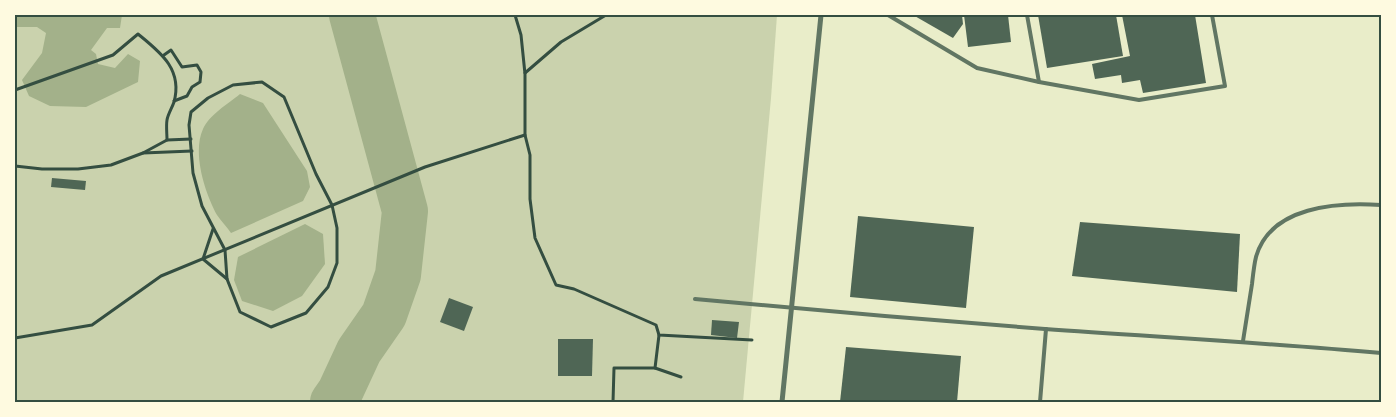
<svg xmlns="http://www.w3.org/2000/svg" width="1396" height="417" font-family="'Archivo Narrow',sans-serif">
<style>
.green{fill:#cad2ad}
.water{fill:#a3b18a}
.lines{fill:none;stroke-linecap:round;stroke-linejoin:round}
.river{stroke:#a3b18a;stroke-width:46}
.building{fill:#4f6655}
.path{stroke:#344e41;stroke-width:3}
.service{stroke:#617663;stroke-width:4}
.minor{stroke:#617663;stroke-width:5}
.neatline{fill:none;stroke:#344e41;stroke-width:2}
</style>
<rect width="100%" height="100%" fill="#e9edc9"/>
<path class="green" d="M15 15H777L771 98 743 402H15Z"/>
<g class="water">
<path d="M15 15H122L120 28H107L91 50 96 54 98 64 115 68 128 54 140 61 138 82 86 107 50 106 29 96 22 80 42 53 46 33 37 27H15Z"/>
<path d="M240 94 263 103 307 171 310 187 303 201 231 233C227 227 221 221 217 215 205 193 192 153 203 129 209 115 228 104 240 94Z"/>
<path d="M305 224 323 234 325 264 302 296 273 311 242 301 234 280 238 257Z"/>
</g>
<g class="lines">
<path class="river" d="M333 402 340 392 359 351 384 315 398 275 405 211 352 15"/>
</g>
<g class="building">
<path d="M913 15H962L963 24 953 38Z"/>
<path d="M964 15H1008L1011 42 968 47Z"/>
<path d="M1038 15H1116L1123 56 1047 68Z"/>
<path d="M1122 15H1195L1206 83 1143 93 1140 80 1122 83 1121 75 1095 79 1092 64 1130 56Z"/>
<path d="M52 178 86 181 85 190 51 187Z"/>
<path d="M858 216 974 227 966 308 850 297Z"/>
<path d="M1080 222 1240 234 1237 292 1072 276Z"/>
<path d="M449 298 473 307 464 331 440 322Z"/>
<path d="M712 320 739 322 737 338 711 335Z"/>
<path d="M558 339H593L592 376H558Z"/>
<path d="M846 347 961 356 957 402H840Z"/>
</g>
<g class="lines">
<g class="path">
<path d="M515 15 521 35 525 74V135L530 155V199L535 238 556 285 574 289 656 325 659 335 752 340"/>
<path d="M164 55 171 50 182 67 197 65 201 72 200 82 192 87 187 96 174 101"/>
<path d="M525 73 561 42 606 15"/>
<path d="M262 82 284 97 316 174 332 205 337 228V263L328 287 306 313 271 327 240 312 227 279 225 250 202 206 193 173 189 125 191 112 208 98 233 85Z"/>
<path d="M15 90 113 55 138 34C160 52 183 69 174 102 172 108 168 114 167 120 166 126 167 134 167 140"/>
<path d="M143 153 192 151"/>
<path d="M15 166 42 169H78L111 165 143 153 167 140 191 139"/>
<path d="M213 229 203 259 227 279"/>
<path d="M15 338 92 325 161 276 425 167 525 135"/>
<path d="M655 368 681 377"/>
<path d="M613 402 614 368H655L659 335"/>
</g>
<g class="service">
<path d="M888 15 977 68 1039 82 1139 100 1225 86 1212 15"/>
<path d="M1027 15 1039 82"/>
<path d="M695 299C812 310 928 320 1045 329 1157 337 1269 343 1381 353"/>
<path d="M1243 341C1246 322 1249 303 1252 284 1253 275 1254 265 1256 257 1270 206 1338 202 1381 205"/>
<path d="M1040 402 1046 329"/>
</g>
<path class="minor" d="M782 402 821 15"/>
</g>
<rect width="1396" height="417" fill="none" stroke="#fefae0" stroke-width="32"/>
<rect x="16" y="16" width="1364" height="385" class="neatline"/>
</svg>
